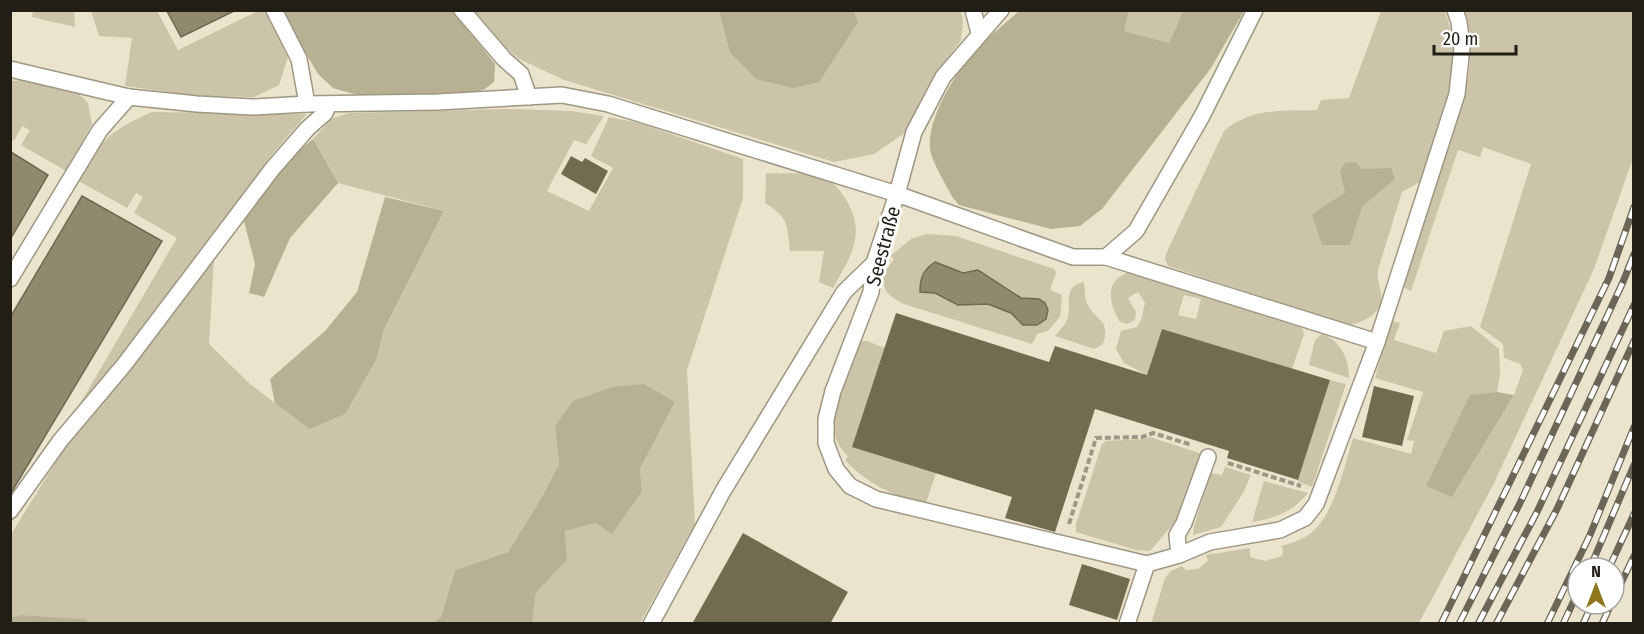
<svg xmlns="http://www.w3.org/2000/svg" width="1644" height="634" font-family="'Fira Sans Condensed',sans-serif">
<style>
.green{fill:#cbc4a8;fill-rule:evenodd}
.forest{fill:#b8b093}
.water{fill:#91896d;stroke:#6f6953;stroke-width:1.5}
.building{fill:#736b50}
.lines{fill:none;stroke-linecap:round;stroke-linejoin:round}
.lane-casing{stroke:#9d9783;stroke-width:18}
.path{stroke:#9c9886;stroke-width:4;stroke-dasharray:6 3;stroke-linecap:butt}
.lane{stroke:#fff;stroke-width:15}
.rail-casing{stroke:#6a6759;stroke-width:7}
.rail{stroke:#fff;stroke-width:4.5;stroke-dasharray:14;stroke-linecap:butt}
.labels{text-anchor:middle;stroke-width:6;stroke-linejoin:round;paint-order:stroke}
.street-label{font-size:20px;fill:#201e16;stroke:#fff}
</style>
<rect width="100%" height="100%" fill="#eae4cd"/>
<g class="green">
<path d="M33 11H74L75 27 32 17Z"/>
<path d="M91 11H157L178 50 258 11H266L288 57 279 85 254 97 197 96 125 86 132 38 99 36Z"/>
<path d="M471 11H719L730 53 756 79 858 22 854 11H961L963 22 961 40 931 80 906 132 874 154 834 162 564 80 519 59 483 29Z"/>
<path d="M1129 11H1183L1169 43 1124 31Z"/>
<path d="M1381 11H1445C1466 69 1438 126 1420 182L1402 192 1378 270C1377 279 1380 285 1381 294 1384 312 1364 323 1349 325L1168 266 1165 259 1166 254 1224 131C1252 107 1283 111 1317 110L1321 100 1349 98ZM1394 179 1362 207 1350 244 1312 214 1345 192Z"/>
<path d="M1463 11H1633V158L1594 269 1493 485 1419 623 1151 624 1165 578 1171 571 1182 566 1186 570 1198 569 1208 561 1206 555 1250 548V557L1265 561 1282 556 1283 549 1281 546C1291 543 1302 540 1311 533 1335 513 1344 467 1353 438L1411 454 1414 441 1407 440 1423 392 1375 378 1391 321 1400 323 1394 340 1436 353 1444 331 1471 326 1499 349 1500 375 1497 392 1470 396 1452 497 1514 395 1523 370 1520 364 1504 358 1503 344 1480 327 1531 164 1483 147 1480 157 1458 150 1411 291 1403 287 1465 95C1471 67 1473 38 1463 11Z"/>
<path d="M26 80 76 91 88 103 92 124 66 171 21 145 30 130 22 126 14 141 11 139 10 81Z"/>
<path d="M505 109 571 111 604 116 586 144 574 140 547 191 589 211 613 168 591 156 609 117 639 123 743 159V198L687 370 695 524 640 623H532L536 593 567 560 565 531 596 523 642 491 640 469 675 402 555 426 559 464 542 497 508 552 455 570 441 617 433 623 91 624 85 619 22 615 11 617 10 536 75 431 214 258 209 344 250 384 309 429 377 358 384 331 444 211 338 183 313 139 331 119 349 113Z"/>
<path d="M152 112 307 114 268 159 222 224 94 392 74 414 177 238 134 213 143 197 136 193 127 208 77 180C99 141 111 130 152 112Z"/>
<path d="M766 173C782 174 801 172 817 175 828 178 837 186 843 195 868 232 852 254 833 288L819 282 824 251H790C787 224 789 218 765 203Z"/>
<path d="M927 234 956 236 1054 269 1056 273 1050 290 1062 295 1060 317 1048 331 1037 334 1032 344 904 304C885 294 883 291 883 269H887L894 259 890 256 911 239Z"/>
<path d="M1127 273H1134L1302 328 1304 334 1292 369 1162 329 1147 375 1124 363 1116 349 1121 331 1137 327 1141 320 1145 303 1138 292 1128 298 1136 312 1135 320 1127 324 1120 322C1110 305 1103 282 1127 273ZM1184 295 1201 299 1196 319 1178 315Z"/>
<path d="M1083 282C1086 289 1084 295 1086 301 1093 320 1112 319 1103 344L1094 349 1055 336C1059 331 1065 325 1067 320 1073 305 1061 288 1083 282Z"/>
<path d="M1322 334C1341 341 1349 359 1349 378L1309 365 1315 340Z"/>
<path d="M862 341H867L885 348 853 447 936 473 925 506C891 493 871 487 845 460L848 457C835 441 832 434 834 413L858 343Z"/>
<path d="M1330 380 1346 384 1312 487 1299 482 1298 480Z"/>
<path d="M1150 437 1202 454 1180 516 1150 551 1136 550 1076 532V524L1102 444 1106 441 1144 439Z"/>
<path d="M1225 467 1251 475 1243 493 1221 527 1193 535 1194 526 1211 473 1222 475Z"/>
<path d="M1264 481 1308 493C1292 512 1276 518 1252 522Z"/>
</g>
<g class="forest">
<path d="M281 11H453L495 64 494 82 485 89 472 93 361 96 333 88 318 74Z"/>
<path d="M719 11H854L858 22 819 82 793 88 756 79 730 53Z"/>
<path d="M1019 11H1129L1124 31 1169 43 1183 11H1244L1211 68 1102 209 1080 226 1051 229 959 205 953 198C947 187 931 160 930 149 927 115 959 67 982 44 994 32 1007 22 1019 11Z"/>
<path d="M313 139 338 183 290 238 264 297 249 293 255 264 243 217 292 157Z"/>
<path d="M1355 162 1362 169 1391 168 1395 179 1362 207 1350 245H1322L1312 214 1345 192 1340 172 1345 163Z"/>
<path d="M385 197 444 211 384 330 377 358 345 414 309 429 275 403 270 379 325 331 357 292Z"/>
<path d="M644 384 675 402 640 469 642 491 612 534 596 523 565 531 567 560 536 593 532 623H433L441 617 455 570 508 552 542 497 559 464 555 426 573 401 612 387Z"/>
<path d="M1497 392 1514 395 1452 497 1426 486 1470 395Z"/>
<path d="M22 615 85 619 91 623H11V617Z"/>
</g>
<g class="water">
<path d="M167 11H234L181 37Z"/>
<path d="M11 152 48 175 11 238Z"/>
<path d="M82 196 162 241 11 493V316Z"/>
<path d="M935 262 963 273 978 270 1021 298 1039 299 1045 303 1048 310 1046 319 1037 325H1023L1011 313 988 304 958 305 935 293 920 292C920 278 923 270 935 262Z"/>
</g>
<g class="building">
<path d="M571 156 582 162 585 158 608 171 596 194 561 174Z"/>
<path d="M896 313 1049 362 1055 346 1147 375 1162 329 1330 380 1298 480 1227 458 1229 451 1095 409 1055 532 1005 518 1012 497 852 447Z"/>
<path d="M1374 386 1414 396 1402 446 1362 437Z"/>
<path d="M743 533 848 592 830 624H692Z"/>
<path d="M1082 564 1130 579 1117 620 1069 605Z"/>
</g>
<g class="lines">
<defs>
<g id="lane">
<path d="M274 10 299 59 307 104"/>
<path d="M462 10 504 59 521 74 529 97"/>
<path d="M973 10 979 33"/>
<path d="M10 69 129 97 197 104 252 107 307 104 438 102 562 95 608 104 897 194 914 132 943 77 1001 10"/>
<path d="M1106 257 1377 342"/>
<path d="M10 279 100 130 129 97"/>
<path d="M10 511 60 441 124 365 273 168 308 128 325 113 329 104"/>
<path d="M1179 555 1177 535 1184 523 1208 457"/>
<path d="M1147 564 876 499 850 486 836 469 826 443V419L833 391 871 292 874 263 897 194 1073 257H1106L1136 231 1202 116 1255 10"/>
<path d="M651 624 723 491 844 292 874 263"/>
<path d="M1127 624 1147 564 1179 555 1210 542 1280 530 1305 518 1316 504 1377 342 1457 94 1462 47 1459 22 1455 10"/>
</g>
</defs>
<use href="#lane" class="lane-casing"/>
<g class="path">
<path d="M1228 463 1301 486"/>
<path d="M1069 524 1096 438 1142 437 1153 433 1192 445"/>
</g>
<use href="#lane" class="lane"/>
<defs>
<g id="rail">
<path d="M1590 568 1634 465"/>
<path d="M1609 568 1634 514"/>
<path d="M1614 598 1634 556"/>
<path d="M1441 624 1609 278 1634 207"/>
<path d="M1459 624 1521 501 1623 282 1634 254"/>
<path d="M1478 624 1537 512 1634 305"/>
<path d="M1496 624 1557 509 1634 341"/>
<path d="M1547 624 1590 535 1634 427"/>
<path d="M1563 624 1578 592"/>
<path d="M1583 624 1592 604"/>
<path d="M1602 624 1611 604"/>
</g>
</defs>
<use href="#rail" class="rail-casing"/>
<use href="#rail" class="rail"/>
</g>
<g class="labels">
<g class="street-label">
<text transform="translate(883 246) rotate(-75)" y="7">Seestraße</text>
</g>
</g>
<rect width="1644" height="634" fill="none" stroke="#201e16" stroke-width="24"/>
<g transform="translate(1596 586)"><circle r="28" fill="#ffffff" stroke="#a6a5a2" stroke-width="1.5"/>
<path d="M0-4.5L10 22L0 15L-10 22Z" fill="#8d761b"/>
<text y="-9" font-size="16" font-weight="bold" text-anchor="middle" fill="#201e16">N</text>
</g>
<path d="M1434 45v9h82v-9" fill="none" stroke="#201e16" stroke-width="3"/>
<text x="1443" y="45" font-size="18" fill="#201e16" stroke="#ffffff" stroke-width="4.5" paint-order="stroke">20 m</text>
</svg>
